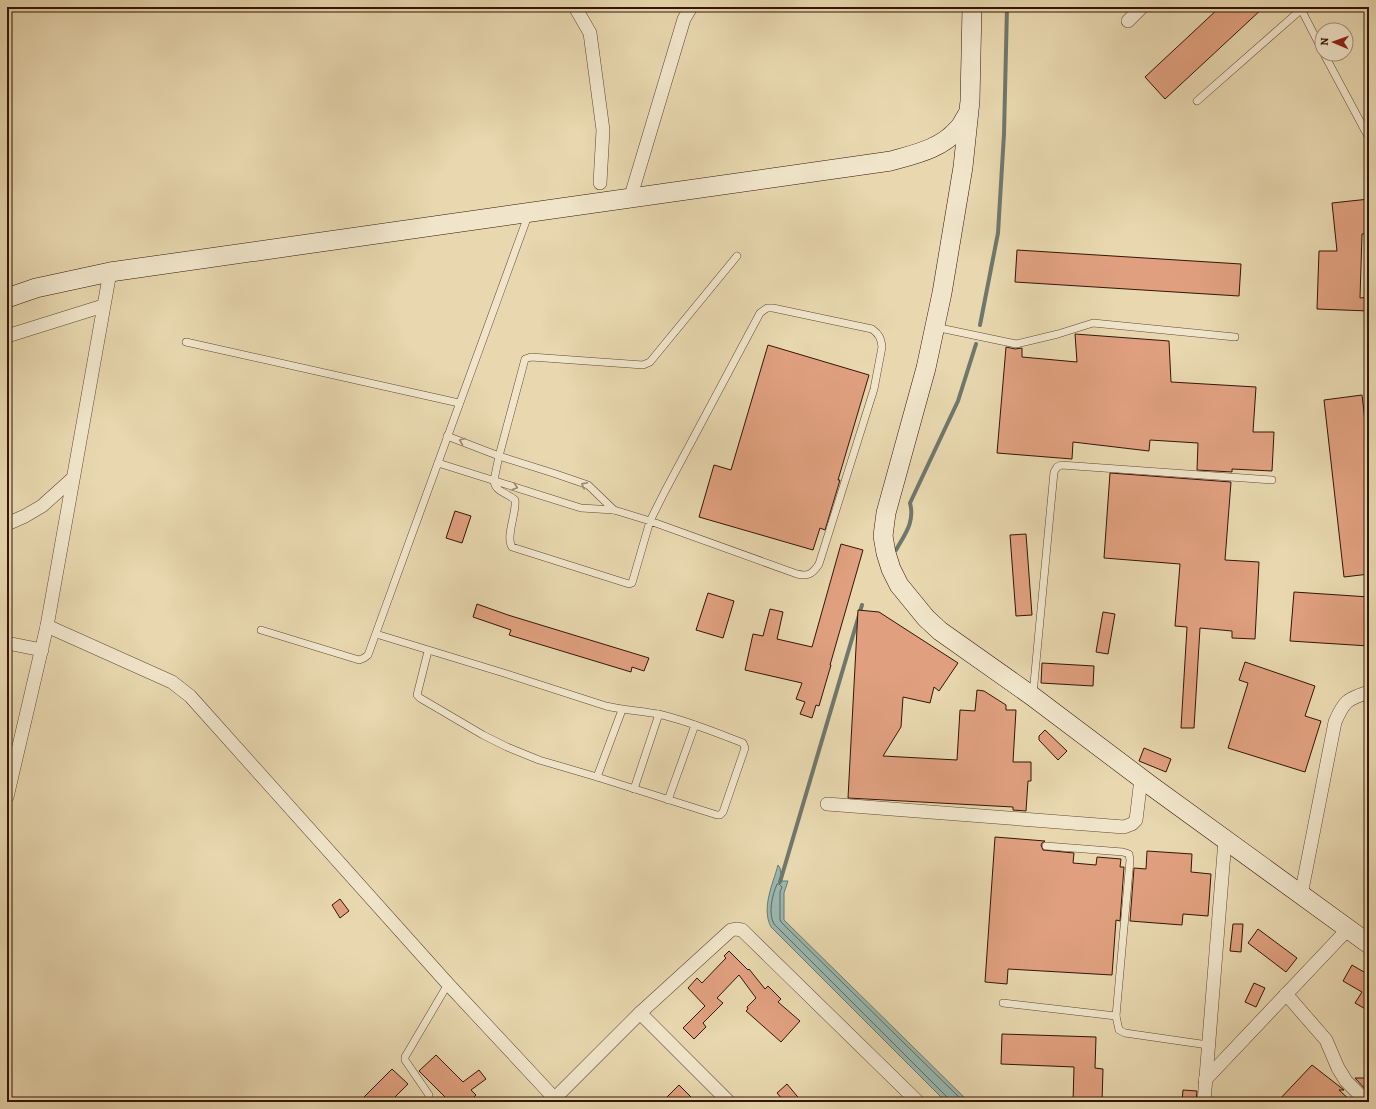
<svg xmlns="http://www.w3.org/2000/svg" width="1376" height="1109" font-family="Alegreya,serif">
<style>
.water{fill:#98b8b0;stroke:#70776c}
.lines{fill:none;stroke-linecap:round;stroke-linejoin:round}
.shore{stroke:#66665b;stroke-width:1}
.stream{stroke:#70776c;stroke-width:4}
.building{fill:#e0a07f;stroke:#341506}
.lane-casing{stroke:#614630;stroke-width:8}
.street-casing{stroke:#614630;stroke-width:14}
.secondary-casing{stroke:#341506;stroke-width:20}
.lane{stroke:#f0e5cb;stroke-width:7}
.street{stroke:#f0e5cb;stroke-width:13}
.secondary{stroke:#f0e5cb;stroke-width:19}
.oneway{stroke:#9b8772}
</style>
<rect width="100%" height="100%" fill="#e8d7af"/>
<filter id="stains"><feTurbulence type="fractalNoise" baseFrequency=".005" numOctaves="4"/><feColorMatrix values="0 0 0 0 .2 0 0 0 0 .09 0 0 0 0 .02 0 0 0 .5 -.17"/></filter>
<radialGradient id="worn" r=".72"><stop offset=".6" stop-color="#630" stop-opacity="0"/><stop offset="1" stop-color="#630" stop-opacity=".3"/></radialGradient>
<path class="water" d="M778 865 780 868 782 881H788L784 893V920L969 1102H946L771 927C761 908 773 884 778 865Z"/>
<g class="lines">
<path class="shore" d="M949 1102 947 1097 774 924C768 913 772 896 777 884H779L782 887 780 892V920L782 923 964 1102"/>
<g class="stream">
<path d="M980 325 998 233 1004 134 1007 7"/>
<path d="M896 550C905 534 915 522 910 503L958 401 976 344"/>
<path d="M780 882 862 605"/>
</g>
</g>
<g class="building">
<path d="M1220 7H1264L1165 99 1145 77Z"/>
<path d="M1369 199V233L1362 234 1360 298 1369 297V311L1317 309 1319 251H1337L1332 203Z"/>
<path d="M1017 250 1241 264 1239 296 1015 282Z"/>
<path d="M1075 334 1169 341 1171 382 1256 387 1253 432H1274L1272 471 1232 469V472L1197 470 1198 443 1150 440 1149 451 1073 442 1072 459 997 453 1006 347 1015 349 1022 348V357L1077 362Z"/>
<path d="M768 345 869 375 838 480H840L825 530 820 528 813 550 699 517 714 465 731 470Z"/>
<path d="M1362 395 1369 455V574L1344 577 1324 400Z"/>
<path d="M1110 473 1231 482 1225 560 1259 562 1255 639 1232 638V631L1200 628 1194 728H1181L1187 627 1175 626 1180 564 1104 558Z"/>
<path d="M455 511 471 516 462 543 446 538Z"/>
<path d="M1026 534 1032 615 1016 616 1010 535Z"/>
<path d="M841 544 863 550 830 665H831L819 706 816 705 812 718 800 714 805 702 796 699 802 683 745 670 753 634 763 636 770 609 783 612 777 639 812 647Z"/>
<path d="M1294 592 1369 597V646L1290 641Z"/>
<path d="M708 593 734 601 723 638 696 630Z"/>
<path d="M477 604 508 615 649 658 644 671 632 667 631 672 509 635 511 630 473 617Z"/>
<path d="M858 610 879 612 958 663 939 691 934 687 930 703 903 697 901 727 883 756 957 760 960 710 975 711 977 690 984 691 1006 705V710H1016L1013 762H1031V781H1028L1026 811 1013 810V807L848 798Z"/>
<path d="M1103 612 1115 614 1108 654 1096 652Z"/>
<path d="M1245 662 1315 686 1305 716 1321 721 1305 772 1228 748 1248 683 1239 680Z"/>
<path d="M1042 663 1094 666 1093 686 1041 683Z"/>
<path d="M1045 730 1067 751 1058 760 1039 740V736Z"/>
<path d="M1144 748 1171 759 1166 772 1139 761Z"/>
<path d="M995 837 1045 841 1042 843 1041 845 1043 850 1074 853 1073 863 1096 865 1097 857 1121 859 1120 867H1124L1120 921 1116 920 1112 975 1008 969 1007 984 985 982Z"/>
<path d="M1147 851 1192 854 1191 872 1211 874 1208 916 1183 914 1182 925 1130 921 1134 868 1146 869Z"/>
<path d="M340 899 349 911 340 918 332 905Z"/>
<path d="M1233 924H1243L1241 952 1230 951Z"/>
<path d="M1258 929 1297 958 1286 972 1248 943Z"/>
<path d="M729 951 748 970 749 969 765 989 768 986 781 999 778 1002 800 1021 781 1042 746 1011 748 1009 747 1007 756 998 739 975 717 998 723 1003 703 1023 706 1027 694 1039 683 1028 705 1006 688 988 697 978 702 983 726 958 724 956Z"/>
<path d="M1352 965 1369 975V1011L1355 1003 1362 992 1343 981Z"/>
<path d="M1254 983 1265 988 1256 1007 1245 1002Z"/>
<path d="M1002 1034 1096 1037 1095 1068 1103 1069 1102 1102H1073L1074 1067 1001 1064Z"/>
<path d="M436 1055 463 1082 479 1070 486 1079 471 1090 476 1095 469 1102H450L419 1071Z"/>
<path d="M1312 1065 1344 1090H1339L1352 1102H1277Z"/>
<path d="M392 1069 408 1084 390 1102H359Z"/>
<path d="M1355 1078H1369V1091H1367Z"/>
<path d="M787 1084 802 1102H785L777 1093Z"/>
<path d="M679 1085 696 1102H662Z"/>
<path d="M1183 1090 1197 1091 1196 1102H1182Z"/>
</g>
<g class="lines">
<defs>
<g id="lane">
<path d="M1301 9 1322 50"/>
<path d="M1324 54 1369 138"/>
<path d="M1197 101 1304 7"/>
<path d="M935 327 1016 344 1058 334 1093 323 1235 337"/>
<path d="M186 342 459 403"/>
<path d="M447 436 499 456 553 473 588 485 614 510"/>
<path d="M438 463 581 508 614 510 650 521 797 574C809 577 813 573 819 564L874 389 882 347C881 338 879 334 872 329L773 308H767L760 313 664 493 650 521 632 583 629 584 512 547C505 537 517 512 515 500 508 493 494 492 494 480L499 456 525 359 531 357 643 365 650 362 737 256"/>
<path d="M261 630 359 660 364 658 368 655 529 213"/>
<path d="M376 634 507 674 606 706C624 710 641 711 658 714 686 720 717 733 743 743L745 748 723 812 720 815H717L597 777 539 760 507 747 483 735 420 698 417 695 428 651"/>
<path d="M1033 694 1054 472 1057 467 1061 465 1272 480"/>
<path d="M597 777 622 710"/>
<path d="M634 789 659 714"/>
<path d="M668 800 695 725"/>
<path d="M1046 846 1123 852 1129 854 1130 860 1116 1016 1119 1030 1125 1033 1208 1045"/>
<path d="M1003 1003 1116 1016"/>
<path d="M426 1102 429 1099V1095L405 1060V1057L448 984"/>
</g>
<g id="street">
<path d="M575 7 590 33 603 130 600 183"/>
<path d="M1128 21 1142 7"/>
<path d="M630 199 684 19 691 7"/>
<path d="M7 336 103 306"/>
<path d="M7 524 25 516 42 506 72 479"/>
<path d="M47 626 172 682 190 696 448 984 558 1102"/>
<path d="M7 643 42 650"/>
<path d="M7 797 47 626 110 272"/>
<path d="M827 804 1124 827 1132 824 1136 820 1141 779"/>
<path d="M1301 895 1335 722C1344 701 1347 699 1369 692"/>
<path d="M1286 994 1326 1040 1338 1068 1346 1081 1367 1102"/>
<path d="M640 1013 729 1102"/>
<path d="M1205 1080 1348 929"/>
<path d="M551 1102 640 1013 731 930 736 929 742 930 918 1102"/>
<path d="M1204 1102 1225 840"/>
</g>
<g id="secondary">
<path d="M972 7 970 101 963 167 942 293 926 368 886 513 883 536 886 553 891 569 899 585 926 618 940 631 1032 696 1150 785 1369 944"/>
<path d="M7 298 36 288 110 272 891 161C915 154 941 149 958 129 962 125 964 119 968 114"/>
</g>
</defs>
<use href="#lane" class="lane-casing"/>
<use href="#street" class="street-casing"/>
<use href="#secondary" class="secondary-casing"/>
<use href="#lane" class="lane"/>
<use href="#street" class="street"/>
<use href="#secondary" class="secondary"/>
</g>
<defs><path id="oneway-chevron" d="M-2-3.5L2.5 0L-2 3.5" fill="none" stroke-width="1.6" stroke-linecap="round" stroke-linejoin="round"/></defs>
<g class="oneway">
<use href="#oneway-chevron" transform="translate(462 441) rotate(-159)"/>
<use href="#oneway-chevron" transform="translate(584 485) rotate(-153)"/>
<use href="#oneway-chevron" transform="translate(515 487) rotate(18)"/>
</g>
<rect width="1376" height="1109" fill="none" stroke="#e8d7af" stroke-width="24"/>
<rect x="8" y="8" width="1360" height="1093" fill="none" stroke="#341506" stroke-width="2"/>
<rect x="12" y="12" width="1352" height="1085" fill="none" stroke="#341506"/>
<g transform="translate(1334 42) rotate(272)"><circle r="19" fill="#f0e5cb" stroke="#a5927c"/>
<path d="M0-3L7 15L0 10L-7 15Z" fill="#8f2418"/>
<text y="-6" font-size="11" font-weight="bold" text-anchor="middle" fill="#341506">N</text>
</g>
<rect width="100%" height="100%" filter="url(#stains)"/>
<rect width="100%" height="100%" fill="url(#worn)"/>
</svg>
